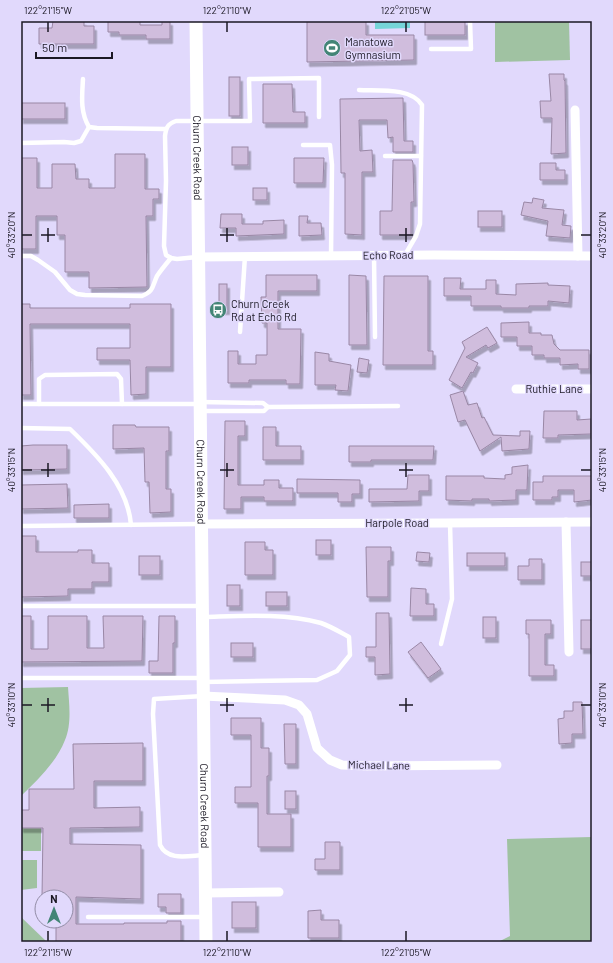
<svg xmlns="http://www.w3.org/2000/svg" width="613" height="963" font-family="Barlow,sans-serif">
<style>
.green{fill:#a0c2a2}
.water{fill:#75d5d8}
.building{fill:#d0bddd;stroke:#9987a5;filter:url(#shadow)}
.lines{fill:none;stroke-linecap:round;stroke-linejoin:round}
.service{stroke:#fff;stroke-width:4.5}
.minor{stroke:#fff;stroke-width:9}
.secondary{stroke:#fff;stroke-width:13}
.ticks{fill:none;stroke:#1b1824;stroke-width:1.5}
.labels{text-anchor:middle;stroke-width:3;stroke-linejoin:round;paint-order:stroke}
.poi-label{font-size:11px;fill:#1b1824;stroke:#e1d9fc;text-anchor:start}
.street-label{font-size:11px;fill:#1b1824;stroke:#e1d9fc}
.neatline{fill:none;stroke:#1b1824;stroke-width:1.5}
.ticks-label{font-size:10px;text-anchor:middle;fill:#1b1824}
</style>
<defs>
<filter id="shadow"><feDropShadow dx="2.5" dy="4.5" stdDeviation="0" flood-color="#0004"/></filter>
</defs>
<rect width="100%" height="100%" fill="#e1d9fc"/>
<g class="green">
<path d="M495 21H569L570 60 495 62Z"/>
<path d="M68 687C69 703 72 724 65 740 57 761 38 780 21 796V688Z"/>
<rect x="21" y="828" width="20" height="23"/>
<path d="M592 837V942H498L510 936 507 839Z"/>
<path d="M21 860H37V888L21 890Z"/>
<path d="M21 917 47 942H21Z"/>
</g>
<path class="water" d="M375 21H410V28L375 29Z"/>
<g class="building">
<path d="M53 21H84V26H94V44H39V28H52Z"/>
<path d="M108 21H140V25H162V21H170V39H146V35H119V32H108Z"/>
<path d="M307 21H366V35H414V60L307 62Z"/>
<rect x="425" y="21" width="40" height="14"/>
<path d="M549 74H564V80L565 81 566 153 551 154 552 118H541L540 101H551Z"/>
<rect x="229" y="77" width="11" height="39"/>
<path d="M263 84H292L293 112H305V123H263Z"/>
<path d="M403 98 404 141H413V152H393V137L388 138 387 120H359L360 151 372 150 373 172H362V235L345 234V173H341L340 99Z"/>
<rect x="21" y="103" width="44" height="16"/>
<rect x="232" y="147" width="16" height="18"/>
<path d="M115 154H145V189H159V199H153V216H146L147 287 89 288V272H65V235H57V216H36V249H21V158H37V188H52V164H75L76 179H89V188H115Z"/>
<path d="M294 158H324L323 183H294Z"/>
<path d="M393 160H412L413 163 414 202H411V235H380V211H392Z"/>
<path d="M540 163H556V170H565V180H540Z"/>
<rect x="253" y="188" width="14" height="12"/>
<path d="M533 198 544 200 542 208 564 210 562 225 571 226 570 238 546 236 548 221 521 215 524 202 532 203Z"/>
<rect x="478" y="211" width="24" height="16"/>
<path d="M221 214H242V224H263V221L284 220V234L236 236V228H220Z"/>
<path d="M299 216H308L307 223H321L322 235 299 236Z"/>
<path d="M266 275H317V291H278V329H301L300 384H286V380H249V383H228V351H238V364H256V355H267V323H262L261 297H266Z"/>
<path d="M349 275 366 276 367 345H349Z"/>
<path d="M384 276H428V351H433V365H383Z"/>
<path d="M444 278H461L460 289H486V280H496V294L516 295V284L548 283V285L570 286 569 303 548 301V306H529V308H501V306H471V296H444Z"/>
<rect x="219" y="284" width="8" height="26"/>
<path d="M21 304H30V308H130V304H171V367H146V394L131 395 130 360H97V348H130V324H30L31 395H21Z"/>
<path d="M529 322V333H541V335H552L554 344 560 350H589V369H578V364L560 365V358H544V355H532V346H517V337H501V323Z"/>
<path d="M487 327 497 343 488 348 486 345 466 357 478 363 473 373 471 372 462 388 449 380 465 348 462 342Z"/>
<path d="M315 352 329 354V361L351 365 348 391 335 390 336 385H315Z"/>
<path d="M359 358 369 360 367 373 357 372Z"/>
<path d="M463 391 468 405 477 403 482 418 484 417 493 435 520 436V431H530L529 449 502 451 501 437 480 451 465 420 458 422 450 395Z"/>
<path d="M544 411H577V420L591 419V434L558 435V438H543Z"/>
<path d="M225 421H245V436H238V485H264V480H279V488H293V501H264V497H241V509H224Z"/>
<path d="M113 425H135L136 427H169V451H166V489H171V512L150 513 149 482H145L144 448 113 449Z"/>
<path d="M263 427H276V446H301V460H263Z"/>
<path d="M33 445H67V469L21 470V446Z"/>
<path d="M349 446H434L433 460H371V462H349Z"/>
<path d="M528 465 527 490H516V500L489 501V499H472V501L446 500V476H484V478L505 479V475L512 474V467Z"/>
<path d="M408 475H429V491H419V501L369 502V489H407Z"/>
<path d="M543 476H592V500L574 502V490H558V497H552V500H533V482H543Z"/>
<path d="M297 479 360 480V494H352V502H338V493H297Z"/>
<path d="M67 484 68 508 21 509V485Z"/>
<path d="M109 504V518H74V505Z"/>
<path d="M21 536H36V552H78V550H92V563H109V582H92V589H68V596L21 597Z"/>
<rect x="316" y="540" width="15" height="15"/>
<path d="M245 542H265V550H273V575H245Z"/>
<path d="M366 547H391V561H388V597H367Z"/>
<path d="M417 552 430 553 429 562 416 561Z"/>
<rect x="467" y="553" width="38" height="13"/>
<rect x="139" y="556" width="21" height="19"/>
<path d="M529 559H542V580H518V566H529Z"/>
<rect x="581" y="562" width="11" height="14"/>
<rect x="227" y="585" width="13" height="21"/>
<path d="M411 588 426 589V604H434V616H410Z"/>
<rect x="266" y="592" width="21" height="14"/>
<path d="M376 613H389L390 674 375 675V657H366V647H376Z"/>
<path d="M21 616H31V649H48V616H87V648H104L103 616H143L142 661 21 662Z"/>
<path d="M159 616H175V643H173V673H149V661H158Z"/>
<rect x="483" y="617" width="13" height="21"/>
<path d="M526 620H551V634H545V665H554V676H529V634H526Z"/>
<rect x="581" y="620" width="11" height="29"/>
<path d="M421 642 441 669 428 678 408 652Z"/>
<rect x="231" y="643" width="22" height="14"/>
<path d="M573 702H582L583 734H572V743L559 744 558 719 564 718V711H573Z"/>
<path d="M231 718H261V748H269V776H267V814H291V847H258V803H235V787H251V735H231Z"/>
<path d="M284 724H296V764H285Z"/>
<path d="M143 743V781H94V808L140 807V827L70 828V844L141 845V899L76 897V924H124V923H167V921H181V942H56V921H66V897H42L43 828H21V810H29V789H74L73 744Z"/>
<rect x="285" y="791" width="11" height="18"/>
<path d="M325 842H340V870H315V859H325Z"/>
<path d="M158 894H181V913H166V907H158Z"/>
<rect x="232" y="902" width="24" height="26"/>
<path d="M321 910V920H339V938H308V911Z"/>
</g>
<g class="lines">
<g class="service">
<path d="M431 49H471L470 21"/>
<path d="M83 79C82 96 80 112 89 127L97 128 166 129"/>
<path d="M359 90C378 91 411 87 422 105L420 224 416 236 405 255"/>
<path d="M21 143 64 142 74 143 81 141 89 127"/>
<path d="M303 145H330L332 165 331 256"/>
<path d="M385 156H421"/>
<path d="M374 255 375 337"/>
<path d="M21 256H31L38 260 55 272 70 290 77 294 85 295 142 296C154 291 152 287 157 276 161 270 166 264 171 258"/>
<path d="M197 257 177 259 171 258 166 255 164 246 166 181 165 136C166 127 168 124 176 121H250L249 79 319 78V117"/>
<path d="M240 332 245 256"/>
<path d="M200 402 263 403 268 407 264 411H202"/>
<path d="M21 404H198"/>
<path d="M39 404V379L45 375 117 374 121 379 122 404"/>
<path d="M268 407 398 406"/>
<path d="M21 428 70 429C97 455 128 486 131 525"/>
<path d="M21 526 199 524"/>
<path d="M21 606H200"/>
<path d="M441 644 452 599 450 523"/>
<path d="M21 678H201"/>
<path d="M203 682 317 680 337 671 350 655 349 637C340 632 330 626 321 623 283 613 242 616 204 617"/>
<path d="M203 696 154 699 153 714 160 845C168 861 187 856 203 855"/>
<path d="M88 917H204"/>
</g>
<g class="minor">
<path d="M575 110 578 256"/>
<path d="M198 257 434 255 592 256"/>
<path d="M516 389H592"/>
<path d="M566 522 569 652"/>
<path d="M201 524 445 523 592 522"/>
<path d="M203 696 285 700 299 705 307 714 317 748 330 760 342 765 367 766 497 765"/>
<path d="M205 893 279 892"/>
</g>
<path class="secondary" id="s1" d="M196 21 206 942"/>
</g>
<path class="ticks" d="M48 22V32M227 22V32M406 22V32M48 228V242M227 228V242M406 228V242M22 235H32M41 235H55M220 235H234M399 235H413M581 235H591M48 463V477M227 463V477M406 463V477M22 470H32M41 470H55M220 470H234M399 470H413M581 470H591M48 698V712M227 698V712M406 698V712M22 705H32M41 705H55M220 705H234M399 705H413M581 705H591M48 931V941M227 931V941M406 931V941"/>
<defs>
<symbol id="stadium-disc" viewBox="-11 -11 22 22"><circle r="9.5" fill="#438576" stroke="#e1d9fc"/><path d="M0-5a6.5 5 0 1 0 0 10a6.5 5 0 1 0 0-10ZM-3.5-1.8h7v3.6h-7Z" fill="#fff"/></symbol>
<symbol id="bus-disc" viewBox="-11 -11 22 22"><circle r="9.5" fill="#438576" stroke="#e1d9fc"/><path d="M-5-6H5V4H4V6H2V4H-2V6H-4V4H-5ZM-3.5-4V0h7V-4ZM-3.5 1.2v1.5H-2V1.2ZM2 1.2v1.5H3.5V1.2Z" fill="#fff"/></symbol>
</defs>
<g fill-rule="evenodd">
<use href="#stadium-disc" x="322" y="38" width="20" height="20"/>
<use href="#bus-disc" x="208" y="300" width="20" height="20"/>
</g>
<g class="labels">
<g class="poi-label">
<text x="345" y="46">Manatowa<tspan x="345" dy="13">Gymnasium</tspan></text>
<text x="231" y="308">Churn Creek<tspan x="231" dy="13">Rd at Echo Rd</tspan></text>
</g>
<g class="street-label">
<text dy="4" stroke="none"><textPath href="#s1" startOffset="137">Churn Creek Road</textPath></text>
<text transform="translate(388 255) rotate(-1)" y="4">Echo Road</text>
<text x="554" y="393">Ruthie Lane</text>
<text dy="4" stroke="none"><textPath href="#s1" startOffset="461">Churn Creek Road</textPath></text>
<text x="397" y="527">Harpole Road</text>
<text transform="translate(379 765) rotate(1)" y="4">Michael Lane</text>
<text dy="4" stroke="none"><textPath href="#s1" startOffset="785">Churn Creek Road</textPath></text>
</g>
</g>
<rect width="613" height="963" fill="none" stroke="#e1d9fc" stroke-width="44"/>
<g transform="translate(54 909)"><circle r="19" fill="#e1d9fc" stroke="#928ca6"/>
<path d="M0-3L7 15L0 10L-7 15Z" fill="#438576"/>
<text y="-6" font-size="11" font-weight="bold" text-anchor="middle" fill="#1b1824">N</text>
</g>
<path d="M36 52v6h76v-6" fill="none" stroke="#1b1824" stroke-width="2"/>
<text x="42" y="52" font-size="12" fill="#1b1824" stroke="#e1d9fc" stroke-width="3" paint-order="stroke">50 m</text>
<rect x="22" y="22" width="569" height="919" class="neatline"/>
<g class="ticks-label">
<text x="48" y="14">122°21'15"W</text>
<text x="227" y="14">122°21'10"W</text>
<text x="406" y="14">122°21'05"W</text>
<text transform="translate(11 235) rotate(-90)" y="4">40°33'20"N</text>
<text transform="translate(602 235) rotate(-90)" y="4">40°33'20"N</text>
<text transform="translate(11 470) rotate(-90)" y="4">40°33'15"N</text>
<text transform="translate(602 470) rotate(-90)" y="4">40°33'15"N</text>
<text transform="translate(11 705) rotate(-90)" y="4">40°33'10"N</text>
<text transform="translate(602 705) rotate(-90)" y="4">40°33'10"N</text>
<text x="48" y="956">122°21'15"W</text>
<text x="227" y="956">122°21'10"W</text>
<text x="406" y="956">122°21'05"W</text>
</g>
</svg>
